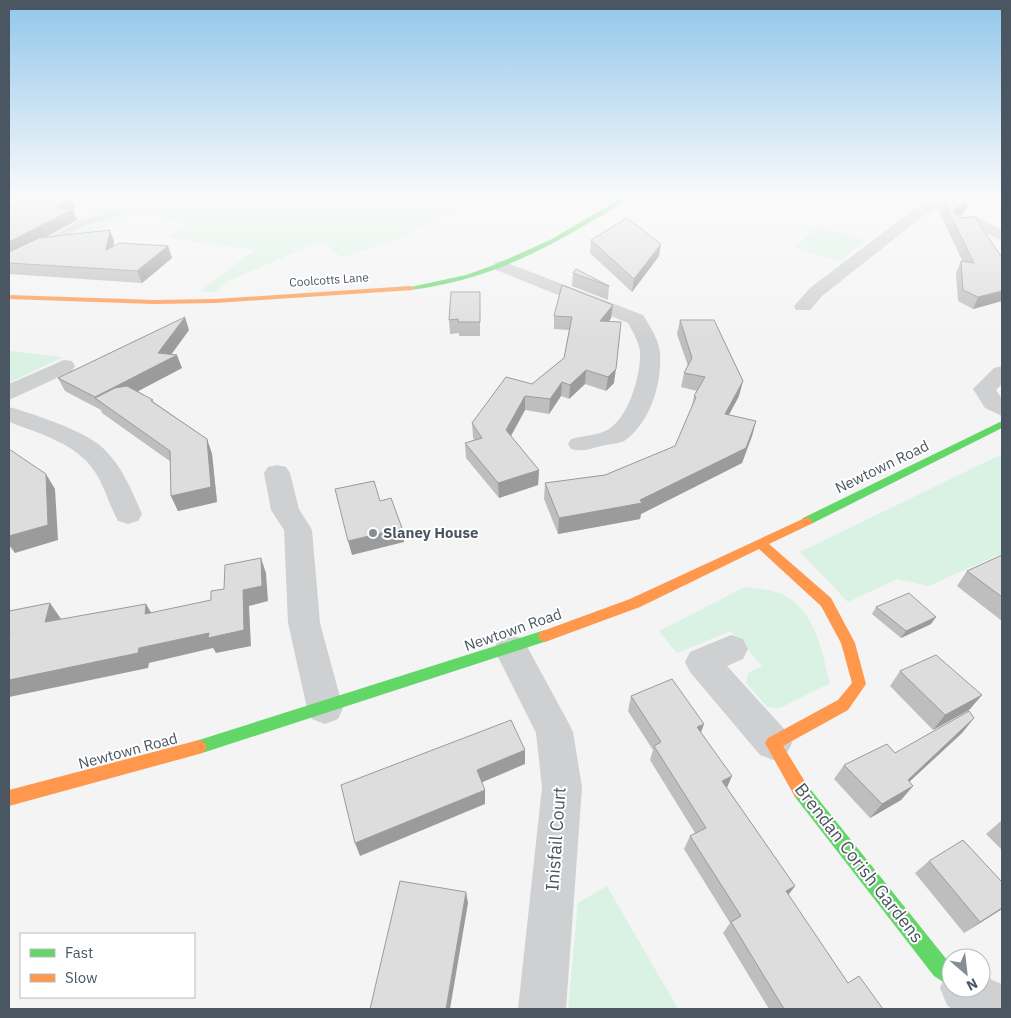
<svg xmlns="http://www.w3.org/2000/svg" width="1011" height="1018" font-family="'IBM Plex Sans',sans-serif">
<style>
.green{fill:#d9f2e3}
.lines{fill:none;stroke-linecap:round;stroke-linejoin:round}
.lane{fill:#ced0d2;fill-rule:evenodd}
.street{fill:#ced0d2;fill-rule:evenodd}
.fast{fill:#63d668;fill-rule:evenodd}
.slow{fill:#ff974d;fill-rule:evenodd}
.wall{fill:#bebebf}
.shaded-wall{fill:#9b9b9b}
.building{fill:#ddddde;stroke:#9b9b9b}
.poi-dot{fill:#868d94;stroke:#fff;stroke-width:2}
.labels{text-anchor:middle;stroke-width:4;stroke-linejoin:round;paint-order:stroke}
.far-street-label{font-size:12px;fill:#4a5661;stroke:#fff}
.street-label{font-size:15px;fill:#4a5661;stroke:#fff}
.poi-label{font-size:15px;font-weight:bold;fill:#4a5661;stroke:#fff;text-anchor:start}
.near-street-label{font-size:18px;fill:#4a5661;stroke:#fff}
</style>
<rect width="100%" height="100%" fill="#f4f4f4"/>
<g class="green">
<path d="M96 196H483L405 236 341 258 324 240 228 281 215 292 200 291 255 250 167 238 187 224 141 212 73 241 36 243 83 217 89 211Z"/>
<path d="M817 226 866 241 840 261 794 248Z"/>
<path d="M9 351 63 357 9 383Z"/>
<path d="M1002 454V556L998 555 929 586 897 579 848 602 800 552Z"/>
<path d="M745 587C756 589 769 589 779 593 816 608 821 650 830 683L780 708 767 707 746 683 748 673 762 666 731 631 677 653 659 631Z"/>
<path d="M607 886 678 1009H568L578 903Z"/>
</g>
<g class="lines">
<path class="lane" d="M117 211H120V215L84 226 9 266V259L78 222Z"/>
<g class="street">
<path d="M951 196H977L975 199 939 208 923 216 822 296 810 310H796L794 306 810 288 913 210 929 202Z"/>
<path d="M974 215 1002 230V241L971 225 958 227 950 222 953 219Z"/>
<path d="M502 261 643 315C650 326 659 340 660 353 662 383 651 420 627 439 621 444 608 444 601 446 590 449 582 452 571 449L568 444 571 439C582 436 600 435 609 429 629 416 641 375 640 352 639 342 633 332 628 323L496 270 493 266 496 262Z"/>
<path d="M64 360 72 361 75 366 72 371 9 400V384Z"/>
<path d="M1002 366V384L996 390 1002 399V416L985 408 973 389 994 368Z"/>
<path d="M9 407C32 413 87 432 103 448 122 466 132 491 142 514L138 521 128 524 118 521C109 505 105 487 95 472 78 444 38 433 9 422Z"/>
<path d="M277 465 286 467 290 473 299 509 312 530 320 623 343 708 338 719 325 724 312 719 307 708 288 623 284 530 271 510 264 473 268 467Z"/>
<path d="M511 635 523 639 567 720 573 732 582 787 566 1009H518L542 787 536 733 494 649 499 639Z"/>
<path d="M731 635 743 639 748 649 743 659 727 666 786 731 792 743 786 755 773 760 760 755 690 672 685 662 690 652Z"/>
<path d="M951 969V988H981V971L992 980 1002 984V1009H952L947 1005 940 988 947 971Z"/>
</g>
<g class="fast">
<path d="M625 196H633C619 207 602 215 587 224 530 258 476 282 410 290L406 288 466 275 494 265 550 240Z"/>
<path d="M1002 421V428L811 524 807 525 801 521 803 518Z"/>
<path d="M545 630 550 632 552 636 550 640 199 754 194 752 191 747 194 742 199 740Z"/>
<path d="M801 783 807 785 951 965V987L934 976 795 797 793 791 795 785Z"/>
</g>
<g class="slow">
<path d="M410 286 414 288 413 290 215 303 154 304 9 299V295L154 300 215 299Z"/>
<path d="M807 517 813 521 811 524 769 544 831 598 855 643 866 684 848 710 783 746 807 785 809 791 807 797 801 799 795 797 765 743 768 738 838 700 852 683 841 643 821 606 759 549 640 607 545 642 540 640 538 636 540 632 630 599Z"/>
<path d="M199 740 204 742 207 747 204 752 199 754 9 806V790Z"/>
</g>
</g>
<g class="wall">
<path d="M943 200 967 205 963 215 959 216 1002 258V301L973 309 958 301 956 273 961 261 963 262 938 210Z"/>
<path d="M9 207H75L73 209 77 220 46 237 110 230 114 241 113 246H168L172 258 142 283 9 274Z"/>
<path d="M591 240 659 256 632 292 590 253Z"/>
<path d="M573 273 609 286 608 300 572 286Z"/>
<path d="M480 292V336H459V333L450 334 449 320Z"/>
<path d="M613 305 611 318 609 322 614 383 606 391 585 384 569 399 561 396 549 414 525 410 511 436 539 470 538 485 499 498 466 458 465 443 474 440 473 438 472 423 532 384 564 358 569 330 554 329V316Z"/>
<path d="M680 320 739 396 729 415 756 421 752 436 742 463 641 514 640 519 558 534 544 499 545 483 605 475 675 446 692 406 694 396 697 391 681 387 684 373 688 366 677 334Z"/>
<path d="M189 330 171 355 182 368 138 391 207 439 212 454 217 502 178 511 171 496V462L102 413 101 410 65 391 58 378Z"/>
<path d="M1002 555V621L957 586 967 571Z"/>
<path d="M876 607 931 624 901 638 872 614Z"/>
<path d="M900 671 982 695 969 710 933 730 890 686Z"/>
<path d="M631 696 701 732 727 788 795 886 788 895 848 983 883 1009H769L723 933 730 923 684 849 690 836 695 833 650 760 653 750 628 711Z"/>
<path d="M974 718 962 733 909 782 913 786 901 800 870 818 834 779 844 765 895 753Z"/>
<path d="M1002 820V850L986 834Z"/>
<path d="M929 861 1002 882V909L964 933 915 873Z"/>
</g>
<g class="shaded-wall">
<path d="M934 196H942L933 199Z"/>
<path d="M71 197 75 207 73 209 77 220 9 257V242Z"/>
<path d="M967 205 963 215 953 217V212L957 207Z"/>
<path d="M110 230 114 241 111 261 106 250Z"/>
<path d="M661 244 659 256 632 292 634 279Z"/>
<path d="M168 246 172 258 142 283 137 271Z"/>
<path d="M1002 291V301L973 309 978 297Z"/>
<path d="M613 305 611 318 599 334 600 321Z"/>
<path d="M185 317 189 330 167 360 177 355 182 368 108 407 96 399 95 397 158 353Z"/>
<path d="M616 369 614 383 606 391 608 377Z"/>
<path d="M586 370 585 384 569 399 570 385Z"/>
<path d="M743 381 739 396 721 429 725 414Z"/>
<path d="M562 382 561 396 549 414 550 399Z"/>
<path d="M525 396V410L506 445V430Z"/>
<path d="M756 421 752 436 742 463 641 514 640 519 558 534 559 518 640 500Z"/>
<path d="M207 439 212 454 217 502 178 511 171 496Z"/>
<path d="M539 470 538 485 499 498 498 483Z"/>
<path d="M46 474 55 489 58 540 15 553 9 545V536Z"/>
<path d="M402 528 404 542 352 555 348 541Z"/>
<path d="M261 558 266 573 268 601 249 606 251 646 216 653 213 648 149 663 148 668 9 697V680L139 648 243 590Z"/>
<path d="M50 603 61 619 56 638 45 622Z"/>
<path d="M146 604 155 619 145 614Z"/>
<path d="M936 617 931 624 901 638 906 631Z"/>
<path d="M982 695 969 710 933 730 945 715Z"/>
<path d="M974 718 962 733 896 794 908 780Z"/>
<path d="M704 724 699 738 697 727Z"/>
<path d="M525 750V764L478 784 477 770Z"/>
<path d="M732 776 726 790 722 781Z"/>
<path d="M913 786 901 800 870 818 882 804Z"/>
<path d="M485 790V804L360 856 355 843Z"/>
<path d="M795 886 786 898V891Z"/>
<path d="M466 892 468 903 450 1009H446Z"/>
<path d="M1002 908V909L964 933 980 922Z"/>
</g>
<g class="building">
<path d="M26 196 71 197 56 208 73 209 9 242V207Z"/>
<path d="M957 196H961L967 205 957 207 953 212 962 218 975 217 1002 258V291L978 297 963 290 961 261 974 263 943 200Z"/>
<path d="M627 218 661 244 634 279 591 240Z"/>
<path d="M110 230 106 250 120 243 168 246 137 271 9 263V252L39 238Z"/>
<path d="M576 269 609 286 573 273Z"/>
<path d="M562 285 613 305 600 321 621 322 616 369 608 377 586 370 570 385 562 382 550 399 525 396 506 430 539 470 498 483 465 443 482 438 472 423 506 377 532 384 564 358 572 317 554 316Z"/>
<path d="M451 292H480V322H458V319L449 320Z"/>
<path d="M185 317 158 353 177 355 95 397 58 378Z"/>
<path d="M680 320H714L743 381 725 414 756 421 746 448 640 500 642 503 559 518 545 483 605 475 675 446 696 397 694 396 705 377 684 373 692 358Z"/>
<path d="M127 386 153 400 151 401 207 439 211 487 171 496 170 451 95 398 115 388Z"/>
<path d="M9 449 46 474 48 525 9 536Z"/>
<path d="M374 481 380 501 391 498 402 528 348 541 335 489Z"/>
<path d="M1002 555V597L967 571Z"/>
<path d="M261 558 262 586 243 590 244 630 208 638 209 633 139 648 138 653 9 680V638L10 633H9V611L50 603 45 622 146 604 145 614 211 600V591L224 589 225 565Z"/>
<path d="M909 593 936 617 906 631 876 607Z"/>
<path d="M936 655 982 695 945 715 900 671Z"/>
<path d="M672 679 704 724 697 727 732 776 722 781 795 886 786 891 848 983 859 976 883 1009H784L731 922 741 916 690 836 706 828 654 746 661 742 631 696Z"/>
<path d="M969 711 974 718 908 780 913 786 882 804 844 765 887 744 895 753Z"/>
<path d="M511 720 525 750 477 770 485 790 355 843 341 785Z"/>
<path d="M963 840 1002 882V908L980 922 929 861Z"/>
<path d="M400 881 466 892 446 1009H370Z"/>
</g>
<linearGradient id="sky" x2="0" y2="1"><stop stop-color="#91c6eb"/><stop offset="0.58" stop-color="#fafafa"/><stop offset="1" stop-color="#fafafa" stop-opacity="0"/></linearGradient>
<rect width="1011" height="339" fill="url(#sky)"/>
<circle class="poi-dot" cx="373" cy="533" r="5"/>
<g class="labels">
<g class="far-street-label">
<text transform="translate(329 280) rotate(-4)" y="4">Coolcotts Lane</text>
</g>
<g class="street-label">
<text transform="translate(882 467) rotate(-26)" y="5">Newtown Road</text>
<text transform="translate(513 630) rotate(-19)" y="5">Newtown Road</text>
<text transform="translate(128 751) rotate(-15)" y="5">Newtown Road</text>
</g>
<g class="poi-label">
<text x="383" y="538">Slaney House</text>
</g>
<g class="near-street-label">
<text transform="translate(556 839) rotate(-86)" y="6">Inisfail Court</text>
<text transform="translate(859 863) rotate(52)" y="6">Brendan Corish Gardens</text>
</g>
</g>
<rect width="1011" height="1018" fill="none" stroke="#4a5661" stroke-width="20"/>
<rect x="20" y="933" width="175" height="65" fill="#ffffff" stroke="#b7bbc0"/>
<rect x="30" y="949" width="25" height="8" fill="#63d668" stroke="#b7bbc0"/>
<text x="65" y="958" font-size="15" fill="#4a5661">Fast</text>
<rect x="30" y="974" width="25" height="8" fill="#ff974d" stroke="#b7bbc0"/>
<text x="65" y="983" font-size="15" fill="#4a5661">Slow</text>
<g transform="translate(966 973) rotate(152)"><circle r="24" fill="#ffffff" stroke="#b7bbc0"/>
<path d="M0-4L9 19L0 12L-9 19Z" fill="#868d94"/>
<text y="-8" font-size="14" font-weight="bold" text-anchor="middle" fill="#4a5661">N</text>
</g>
</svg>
